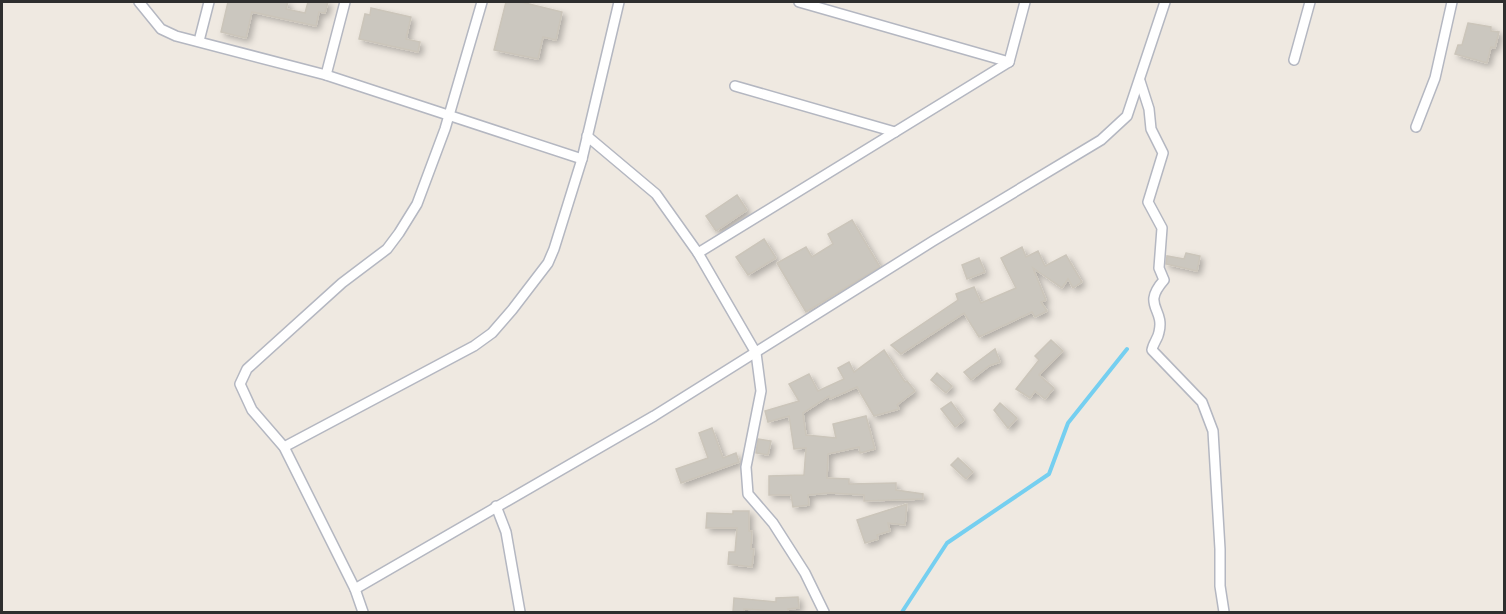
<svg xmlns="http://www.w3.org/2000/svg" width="1506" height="614" font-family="Roboto,sans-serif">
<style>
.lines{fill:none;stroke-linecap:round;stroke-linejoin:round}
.stream{stroke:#75cff0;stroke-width:4}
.building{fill:#cbc7bf;stroke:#cbc5ba;stroke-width:1.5;filter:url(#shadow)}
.minor-casing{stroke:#b4b7c1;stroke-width:12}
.minor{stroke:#fff;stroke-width:9}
</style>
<defs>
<filter id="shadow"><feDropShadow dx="3.5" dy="3.5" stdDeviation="3" flood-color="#0004"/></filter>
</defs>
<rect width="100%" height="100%" fill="#efe9e1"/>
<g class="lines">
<path class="stream" d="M902 612 947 543 1049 474 1068 423 1127 349"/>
</g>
<g class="building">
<path d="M228 2H288L286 9 305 13 308 2H328L325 13 319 12 316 26 252 12 246 38 221 32Z"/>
<path d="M506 2H521L562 12 556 40 543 37 538 59 494 50Z"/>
<path d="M371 8 411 17 406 39 420 42 418 52 359 39 365 14 370 15Z"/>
<path d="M1468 23 1491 27V31L1499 32 1495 48 1491 47 1487 63 1455 54 1458 45H1462Z"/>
<path d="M737 195 747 210 716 231 706 216Z"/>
<path d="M852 220 880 267 806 312 777 263 806 247 812 257 833 244 828 234Z"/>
<path d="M764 239 776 258 748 275 736 257Z"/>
<path d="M1022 247 1026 257 1038 251 1045 266 1066 255 1082 282 1073 288 1068 279 1062 288 1033 268 1046 300 1041 302 1047 311 1035 317 1032 312 979 337 964 313 901 354 891 345 958 300 956 294 974 287 981 303 1016 288 1001 258Z"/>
<path d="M1186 253 1200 256 1197 271 1166 264 1167 256 1184 259Z"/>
<path d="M979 258 985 272 967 279 962 265Z"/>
<path d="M1051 340 1063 351 1039 375 1054 388 1045 399 1035 391 1030 398 1016 389 1039 360 1035 356Z"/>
<path d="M995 349 1000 362 989 366 971 380 964 372Z"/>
<path d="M884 350 905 382 907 381 915 391 897 405 899 409 874 416 857 387 830 399 829 396 803 413 806 435 836 438 833 424 866 416 875 449 860 453 859 447 828 454 827 478 849 479V484L896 483V490L923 494V499L864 501V495L830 493 808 495 809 505 793 507 791 495H769V476L804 475 806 448 794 449 789 416 768 422 765 411 799 401 789 384 809 374 818 391 844 379 838 368 849 362 854 372Z"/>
<path d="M937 373 952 386 946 393 931 380Z"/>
<path d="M951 402 964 420 955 427 941 409Z"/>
<path d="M1000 403 1017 418 1008 428 994 410Z"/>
<path d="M712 428 723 458 736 453 739 462 681 483 676 469 708 458 699 433Z"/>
<path d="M758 439 771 441 768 455 756 453Z"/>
<path d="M958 458 973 472 966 479 951 465Z"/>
<path d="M907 504 905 525 888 523 890 531 877 535 878 539 865 543 857 520Z"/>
<path d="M733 511H749V531H752L751 549H754L752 567 728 564 729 552H735L737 528H706L707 513 733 514Z"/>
<path d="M798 597 799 608 788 609V612L744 609V612H733L734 598 776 602V598Z"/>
</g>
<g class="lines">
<defs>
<g id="minor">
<path d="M139 2 161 29 176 36 326 75 582 159"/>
<path d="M799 2 1009 62"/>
<path d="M199 41 209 2"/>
<path d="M1294 60 1310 2"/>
<path d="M326 75 345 2"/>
<path d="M1140 81 1149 109 1151 129 1163 153 1148 202 1162 228 1159 268 1164 280C1141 306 1165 308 1159 332 1158 339 1153 343 1152 350L1202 402 1213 431 1220 549V586L1224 612"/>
<path d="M735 86 895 132"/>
<path d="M1416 127 1435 78 1452 2"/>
<path d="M587 136 656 194 698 253 756 353 761 391 746 467 748 494 773 523 805 573 824 612"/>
<path d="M698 253 1009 62 1025 2"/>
<path d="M284 447 474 346 492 333 512 310 548 263 554 249 582 159 619 2"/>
<path d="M496 506 506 532 520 612"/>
<path d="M355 589 654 416 933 241 1101 140 1127 116 1165 2"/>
<path d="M363 612 355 589 284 447 252 410 240 384 247 369 342 283 387 249 399 233 417 204 445 129 482 2"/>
</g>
</defs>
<use href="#minor" class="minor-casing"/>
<use href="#minor" class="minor"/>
</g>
<rect width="1506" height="614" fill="none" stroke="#2e2e2e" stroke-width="6"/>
</svg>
